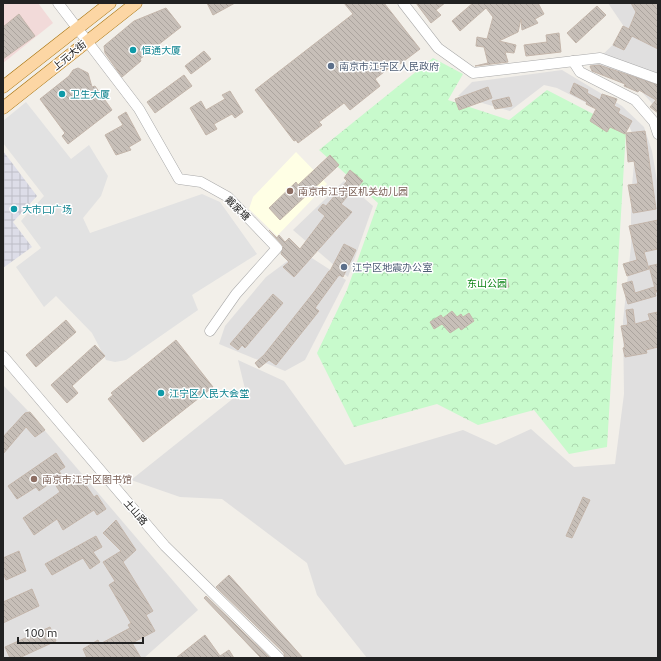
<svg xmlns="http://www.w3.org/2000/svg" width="661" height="661" font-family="Ubuntu,'Noto Sans SC',sans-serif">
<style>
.residential{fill:#e0dfdf}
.commercial{fill:#f2dad9}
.education{fill:#ffffe5}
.park{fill:url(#park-crowns)}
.parking{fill:#e2e2e2}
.plaza{fill:url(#plaza-grid)}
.building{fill:url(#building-back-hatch);stroke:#c4b6ab}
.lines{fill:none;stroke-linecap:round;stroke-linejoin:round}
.minor-casing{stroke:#a9a9a9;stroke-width:11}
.major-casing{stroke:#a06b00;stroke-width:13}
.minor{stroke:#fff;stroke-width:10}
.major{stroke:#fcd6a4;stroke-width:12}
.culture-dot{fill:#0f9aa8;stroke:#fff;stroke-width:1.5}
.service-dot{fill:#5c6f8a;stroke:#fff;stroke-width:1.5}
.education-dot{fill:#8d6e63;stroke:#fff;stroke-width:1.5}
.labels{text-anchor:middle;stroke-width:3;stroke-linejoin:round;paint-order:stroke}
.culture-label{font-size:10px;fill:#0d838f;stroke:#fff;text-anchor:start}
.street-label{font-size:10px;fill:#222;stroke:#fff}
.service-label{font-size:10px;fill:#4e5e75;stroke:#fff;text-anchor:start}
.education-label{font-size:10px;fill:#785e54;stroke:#fff;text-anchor:start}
.park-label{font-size:10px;fill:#0c8416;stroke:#fff}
</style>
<defs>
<pattern id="park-crowns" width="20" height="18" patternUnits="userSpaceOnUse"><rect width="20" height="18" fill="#c8facc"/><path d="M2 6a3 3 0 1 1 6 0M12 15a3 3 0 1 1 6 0" fill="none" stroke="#acd6af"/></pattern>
<pattern id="plaza-grid" width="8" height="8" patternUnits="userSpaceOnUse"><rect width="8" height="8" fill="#dddde8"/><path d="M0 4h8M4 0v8" fill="none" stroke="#bdbdc7"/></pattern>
<pattern id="building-back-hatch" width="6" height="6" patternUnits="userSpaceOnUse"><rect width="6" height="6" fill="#c7bfb8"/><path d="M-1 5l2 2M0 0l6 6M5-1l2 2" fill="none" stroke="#aba49e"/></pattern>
</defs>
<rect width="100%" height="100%" fill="#f2efe9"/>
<g class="residential">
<path d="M608 3H658V110L642 92 589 68 627 31Z"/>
<path d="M562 70 622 106 644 127 652 151 658 187V658H367L317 595 307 563 222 499 180 497 131 480 245 389 238 360 284 381 345 465 463 430 496 445 531 429 574 467 615 464 624 394 623 321 631 246V197L636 141 628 124 557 88 544 85 510 111 458 96 472 82Z"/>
<path d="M344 181 373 206 348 277 293 230Z"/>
<path d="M301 251 346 280 305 360 285 371 219 344 225 326 266 277Z"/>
<path d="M3 385 29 412 198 610 144 658H3Z"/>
</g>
<path class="commercial" d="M3 3H38L53 23 3 63Z"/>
<path class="education" d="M296 152 327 184 277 236 249 209 253 197Z"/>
<path class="park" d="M433 58 463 74 448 100 509 120 547 90 626 131 607 447 569 454 534 410 478 425 437 404 354 427 317 353 347 290 378 203 319 150Z"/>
<path class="parking" d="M26 102 71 159 89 145 108 176 101 196 83 218 90 233 202 194 220 202 257 254 192 295 198 310 126 360 115 362 106 360 92 333 56 296 44 307 16 267 41 248 21 221 44 196 3 143V121Z"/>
<path class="plaza" d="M3 151 37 196 13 222 32 247 3 268Z"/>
<g class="building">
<path d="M207 3H235L213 15Z"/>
<path d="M344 3H384L420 49 400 64 398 61 375 79 380 86 350 110 344 103 319 122 322 125 298 143 296 140 294 141 255 90 353 14Z"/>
<path d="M416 3H445L436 10 441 15 431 23Z"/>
<path d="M473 3H538L544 14 535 19 538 23 522 30 521 19 518 32 499 41 516 45 514 53 505 52 508 62 475 66 488 63 484 47 476 46 477 37 487 39 493 17 486 8 460 31 452 21Z"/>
<path d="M631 3H658V49L632 36 624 50 613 45 623 26 629 29 636 12Z"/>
<path d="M597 6 606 15 576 43 567 33Z"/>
<path d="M166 8 181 27 140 59 141 61 122 77 105 53 104 46 134 21Z"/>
<path d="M19 14 35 36 3 59V27Z"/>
<path d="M559 33 561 52 526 56 524 45 547 42 546 35Z"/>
<path d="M204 51 211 59 191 74 185 66Z"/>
<path d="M599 65 658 85V113L650 107 656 100 639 90 638 92 624 86 625 84 592 71 590 66Z"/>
<path d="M78 68 88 73 92 87 95 86 112 110 68 144 62 136 65 133 40 99 69 76 73 70Z"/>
<path d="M184 75 192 86 155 113 147 102Z"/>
<path d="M574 83 588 90 587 93 600 100 602 94 617 99 614 106 620 109 618 113 632 121 625 134 610 127 607 132 590 121 596 109 586 104 587 102 570 93Z"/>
<path d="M488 87 492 98 459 110 455 99Z"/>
<path d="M230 91 243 112 235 118 232 114 214 124 217 129 206 135 190 108 201 101 206 110 225 99 222 95Z"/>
<path d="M509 97 512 106 495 109 492 101Z"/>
<path d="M126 112 141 140 129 147 131 150 116 155 105 135 123 125 118 117Z"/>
<path d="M645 131 656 209 633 213 628 185 638 184 634 161 628 162 626 133Z"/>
<path d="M330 155 339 165 280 220 269 208 296 182 298 185Z"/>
<path d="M350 170 363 181 357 188 355 187 341 204 352 212 294 277 283 267 289 262 281 254 283 246 269 230 277 238 279 235 285 242 289 238 300 249 325 216 318 210 323 204 326 206 347 181 344 178Z"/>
<path d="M658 220V249L644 252 649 269 627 276 623 264 637 260 629 226Z"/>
<path d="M344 244 356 250 343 277 339 275 315 308 319 311 276 365 269 360 259 368 255 363 264 355 314 292 329 271H330Z"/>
<path d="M658 264V292H656L649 266Z"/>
<path d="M507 278 509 287 500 289 498 281Z"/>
<path d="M632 281 635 293 654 287 656 296 628 304 622 284Z"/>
<path d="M273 294 283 303 245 348 242 345 238 350 230 344Z"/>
<path d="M633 309 635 324 650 320 648 314 658 312V347L646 350 647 353 625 357 623 348 625 347 621 326 628 325 626 310Z"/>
<path d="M452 311 457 317 461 314 463 317 469 313 474 321 461 330 459 327 450 333 442 324 434 329 430 322 441 315 443 318Z"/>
<path d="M66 320 76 332 36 367 26 355Z"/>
<path d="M176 340 213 387 143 442 108 399 113 395 111 393Z"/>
<path d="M95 345 105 356 72 386 78 393 67 403 51 385Z"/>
<path d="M30 412 45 430 35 437 26 427 3 454V437L25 413Z"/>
<path d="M56 453 65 467 59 471 69 486 81 478 94 497 97 495 106 509 97 515 94 510 63 530 57 519 34 535 23 518 60 492 53 481 39 491 36 487 17 499 8 486Z"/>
<path d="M583 497 590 500 572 538 566 536Z"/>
<path d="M116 520 136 550 123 562 153 611 146 615 155 631 132 643 141 658H87L83 649 98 640 100 644 130 628 128 625 131 623 109 585 115 581 103 562 121 551 103 533Z"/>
<path d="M96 536 102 547 93 552 100 562 90 569 83 558 52 575 45 564Z"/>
<path d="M19 551 26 571 6 580 3 573V558Z"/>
<path d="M229 575 303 658H285L284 653 216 587Z"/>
<path d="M32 589 39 606 3 623V602Z"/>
<path d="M206 596 270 658H261L204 598Z"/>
<path d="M50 627 56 641 19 658H10L5 647Z"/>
<path d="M205 635 220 656 229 650 234 658H176Z"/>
</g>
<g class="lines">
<defs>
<g id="minor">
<path d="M58 3 139 109 179 179 201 182 228 197 277 248 236 294 210 331"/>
<path d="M403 3 438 48 473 73 600 58 658 79"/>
<path d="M573 61 580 72 635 100 654 122 658 134"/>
<path d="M3 356 165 546 279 658"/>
</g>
<g id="major">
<path d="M3 87 110 3"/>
<path d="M3 108 136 3"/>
</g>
</defs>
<use href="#minor" class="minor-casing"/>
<use href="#major" class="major-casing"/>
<use href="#minor" class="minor"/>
<use href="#major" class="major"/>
</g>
<g class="culture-dot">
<circle cx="133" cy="50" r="4"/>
<circle cx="62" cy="94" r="4"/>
<circle cx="14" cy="209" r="4"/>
<circle cx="161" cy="393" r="4"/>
</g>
<g class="service-dot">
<circle cx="331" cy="66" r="4"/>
<circle cx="344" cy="267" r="4"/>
</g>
<g class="education-dot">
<circle cx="290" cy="191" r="4"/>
<circle cx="34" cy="479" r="4"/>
</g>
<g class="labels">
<g class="culture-label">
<text x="141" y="54">恒通大厦</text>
<text x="70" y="98">卫生大厦</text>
<text x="22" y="213">大市口广场</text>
<text x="169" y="397">江宁区人民大会堂</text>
</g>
<g class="street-label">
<text transform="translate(69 55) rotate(-39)" y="4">上元大街</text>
<text transform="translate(238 208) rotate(44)" y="4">戴家塘</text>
<text transform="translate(136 512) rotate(49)" y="4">土山路</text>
</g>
<g class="service-label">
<text x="339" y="70">南京市江宁区人民政府</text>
<text x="352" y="271">江宁区地震办公室</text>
</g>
<g class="education-label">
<text x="298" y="195">南京市江宁区机关幼儿园</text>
<text x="42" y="483">南京市江宁区图书馆</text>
</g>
<g class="park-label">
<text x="487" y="287">东山公园</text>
</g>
</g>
<rect width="661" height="661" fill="none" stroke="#222222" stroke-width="8"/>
<path d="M18 637v6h125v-6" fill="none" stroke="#222222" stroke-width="2"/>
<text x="24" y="637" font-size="12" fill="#222222" stroke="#ffffff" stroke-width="3" paint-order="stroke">100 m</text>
</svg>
